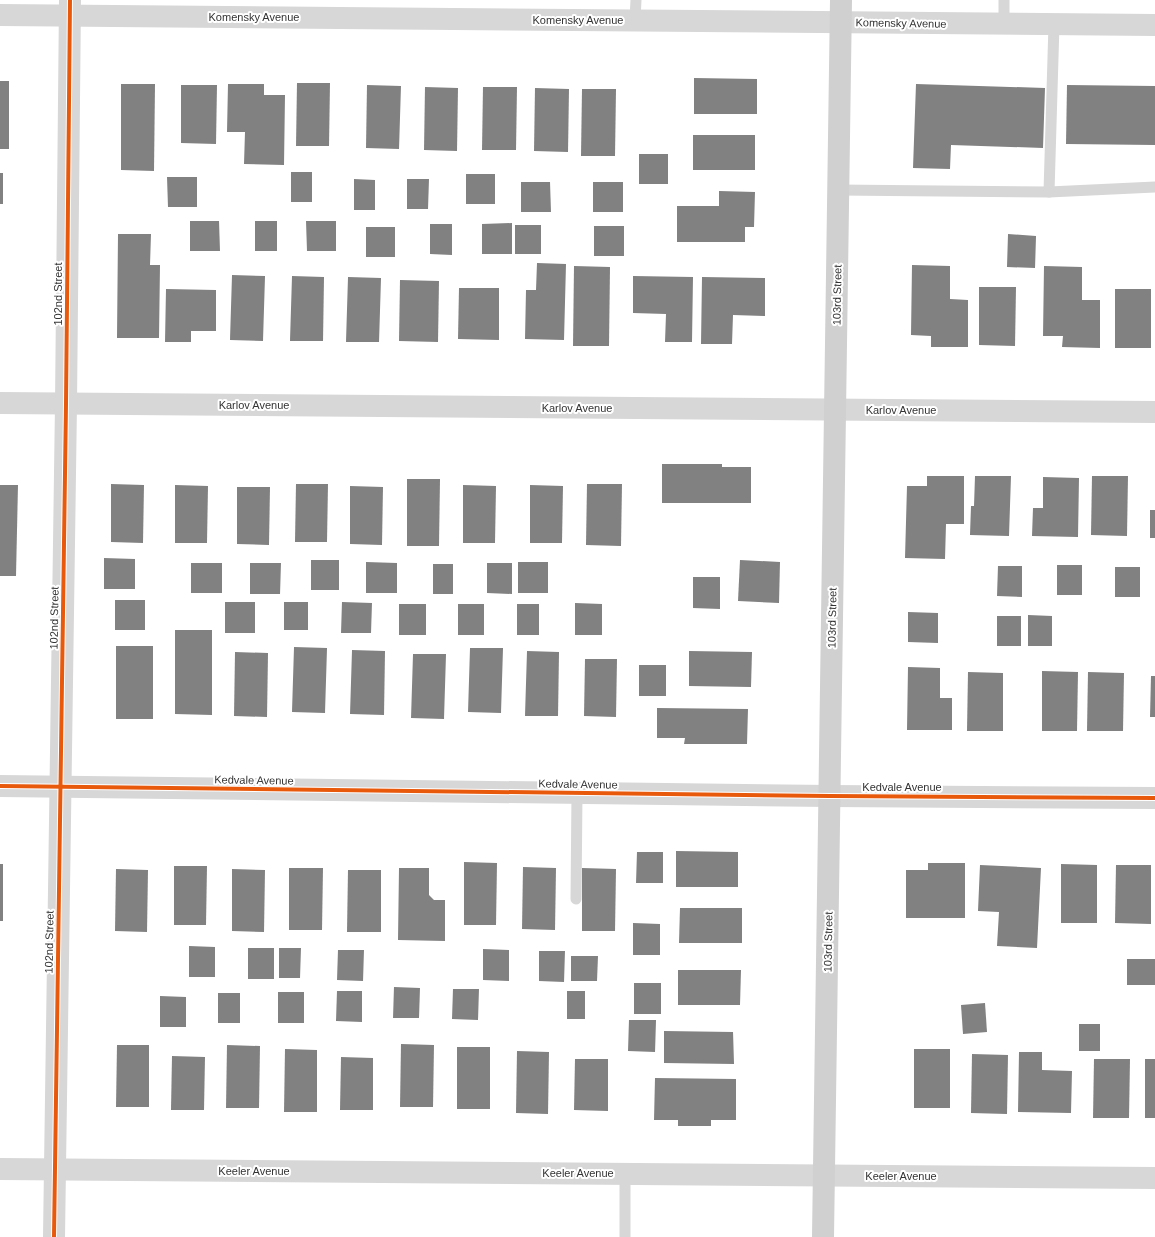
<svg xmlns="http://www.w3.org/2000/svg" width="1155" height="1237" font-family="Helvetica,sans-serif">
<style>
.building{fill:#818181}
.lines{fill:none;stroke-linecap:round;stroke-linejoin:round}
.lane{stroke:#d7d7d7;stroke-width:11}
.street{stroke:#d7d7d7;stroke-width:22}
.secondary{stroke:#d0d0d0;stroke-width:22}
.cycleway-casing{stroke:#fff;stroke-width:6}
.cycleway{stroke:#e8590c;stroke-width:4}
.labels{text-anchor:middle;stroke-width:4;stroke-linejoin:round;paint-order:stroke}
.street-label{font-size:11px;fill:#333;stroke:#fff}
</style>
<rect width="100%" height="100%" fill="#fff"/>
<g class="building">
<path d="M694 78 757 79V114H694Z"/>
<rect x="0" y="81" width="9" height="68"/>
<path d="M297 83H330L329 146H296Z"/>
<path d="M121 84H155L154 171 121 170Z"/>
<path d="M228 84H264V95H285L284 165 244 164 245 132H227Z"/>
<path d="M916 84 1045 88 1043 148 951 145 950 169 913 168Z"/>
<path d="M181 85H217L216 144 181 143Z"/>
<path d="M367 85 401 86 399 149 366 148Z"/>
<path d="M1067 85 1155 86V145L1066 144Z"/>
<path d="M425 87 458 88 457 151 424 150Z"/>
<path d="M483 87H517L516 150H482Z"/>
<path d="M535 88 569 89 568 152 534 151Z"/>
<path d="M582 89H616L615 156H581Z"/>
<rect x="693" y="135" width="62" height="35"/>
<rect x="639" y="154" width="29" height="30"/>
<rect x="291" y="172" width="21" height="30"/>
<rect x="0" y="173" width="3" height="31"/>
<rect x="466" y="174" width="29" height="30"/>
<path d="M167 177H197V207H168Z"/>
<path d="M354 179 375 180V210H354Z"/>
<path d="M407 179H429L428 209H407Z"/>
<path d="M521 182H550L551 212H521Z"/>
<rect x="593" y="182" width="30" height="30"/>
<path d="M719 191 755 192 754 227H745V242H677V206H719Z"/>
<path d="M190 221H219L220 251H190Z"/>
<rect x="255" y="221" width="22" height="30"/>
<path d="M306 221H336V251H307Z"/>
<path d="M512 223V254H482V224Z"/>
<path d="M430 224H452V255L430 254Z"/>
<rect x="515" y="225" width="26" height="29"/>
<rect x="594" y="226" width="30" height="30"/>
<rect x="366" y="227" width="29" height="30"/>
<path d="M118 234H151L150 265H160L159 338H117Z"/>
<path d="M1008 234 1036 236 1035 268 1007 267Z"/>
<path d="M537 263 566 264 564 340 525 339 526 290H536Z"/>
<path d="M912 265 950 266V299L968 300V347H931V336L911 335Z"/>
<path d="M574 266 610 267 609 346H573Z"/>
<path d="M1044 266 1082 267V300H1100V348L1062 347 1063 336H1043Z"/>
<path d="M232 275 265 276 263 341 230 340Z"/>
<path d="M292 276 324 277 323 341H290Z"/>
<path d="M633 276 693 277 692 342H665L666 314 633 313Z"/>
<path d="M348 277 381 278 379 342H346Z"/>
<path d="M702 277 765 278V316L733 315 732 344H701Z"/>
<path d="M400 280 439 281 438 342 399 341Z"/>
<path d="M979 287H1016L1015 346 979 345Z"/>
<path d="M459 288H499V340L458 339Z"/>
<path d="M166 289 216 290V331H191V342H165Z"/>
<rect x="1115" y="289" width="36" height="59"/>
<path d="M662 464H722V467H751V503H662Z"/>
<path d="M927 476H964V524H946L945 559 905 558 907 486H927Z"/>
<path d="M975 476H1011L1009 536 970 535 971 506H974Z"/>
<path d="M1092 476H1128L1127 536 1091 535Z"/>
<path d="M1043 477 1079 478 1078 537 1032 536 1033 508H1043Z"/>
<path d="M407 479H440L439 546H407Z"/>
<path d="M111 484 144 485 143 543 111 542Z"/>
<path d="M296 484H328L327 542H295Z"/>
<path d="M587 484H622L621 546 586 545Z"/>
<path d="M0 485H18L16 576H0Z"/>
<path d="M175 485 208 486 207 543H175Z"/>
<path d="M463 485 496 486 495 543H463Z"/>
<path d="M530 485 563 486 562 543H530Z"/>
<path d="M350 486 383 487 382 545 350 544Z"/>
<path d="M237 487H270L269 545 237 544Z"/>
<rect x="1150" y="510" width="5" height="28"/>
<path d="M104 558 135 559V589H104Z"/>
<rect x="311" y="560" width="28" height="30"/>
<path d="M740 560 780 562 779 603 738 601Z"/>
<path d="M366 562 397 563V593H366Z"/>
<rect x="518" y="562" width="30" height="31"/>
<rect x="191" y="563" width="31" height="30"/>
<path d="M250 563H281L280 594H250Z"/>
<path d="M487 563H512V594L487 593Z"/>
<rect x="433" y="564" width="20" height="30"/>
<rect x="1057" y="565" width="25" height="30"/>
<path d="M998 566H1022V597L997 596Z"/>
<rect x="1115" y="567" width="25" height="30"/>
<path d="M693 577H720V609L693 608Z"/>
<rect x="115" y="600" width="30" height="30"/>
<rect x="225" y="602" width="30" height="31"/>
<rect x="284" y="602" width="24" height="28"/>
<path d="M342 602 372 603 371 633H341Z"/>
<path d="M575 603 602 604V635H575Z"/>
<rect x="399" y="604" width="27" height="31"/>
<rect x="458" y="604" width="26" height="31"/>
<rect x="517" y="604" width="22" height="31"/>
<path d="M908 612 938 613V643L908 642Z"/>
<path d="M1028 615 1052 616V646H1028Z"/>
<rect x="997" y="616" width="24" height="30"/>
<path d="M175 630H212V715L175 714Z"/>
<rect x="116" y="646" width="37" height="73"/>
<path d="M294 647 327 648 325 713 292 712Z"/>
<path d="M470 648H503L501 713 468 712Z"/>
<path d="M352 650 385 651 384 715 350 714Z"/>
<path d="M527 651 559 652 558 716H525Z"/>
<path d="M689 651 752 652 751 687 689 686Z"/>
<path d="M235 652 268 653 267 717 234 716Z"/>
<path d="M413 654H446L444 719 411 718Z"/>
<path d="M585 659H617L616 717 584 716Z"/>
<rect x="639" y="665" width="27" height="31"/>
<path d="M908 667 940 668V698H952V730H907Z"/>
<path d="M1042 671 1078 672 1077 731H1042Z"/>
<path d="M968 672 1003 673V731H967Z"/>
<path d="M1088 672 1124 673 1123 731H1087Z"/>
<path d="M1151 676H1155V717H1150Z"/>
<path d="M657 708 748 709 747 744H684L685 738H657Z"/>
<path d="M676 851 738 852V887H676Z"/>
<path d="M637 852H663V883H636Z"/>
<path d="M464 862 497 863 496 925H464Z"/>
<path d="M928 863H965V918H906V870H928Z"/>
<rect x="0" y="864" width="3" height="57"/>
<path d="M1061 864 1097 865V923H1061Z"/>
<path d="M980 865 1041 868 1037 948 997 946 999 912 978 911Z"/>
<path d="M1116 865H1151V924L1115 923Z"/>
<path d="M174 866H207L206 925H174Z"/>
<path d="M523 867 556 868 555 930 522 929Z"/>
<path d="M289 868H323L322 930H289Z"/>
<path d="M399 868H429V895L434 900H445V941L398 940Z"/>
<path d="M582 868 616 869 615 931H582Z"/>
<path d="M116 869 148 870 147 932 115 931Z"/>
<path d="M232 869 265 870 264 932 232 931Z"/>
<path d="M348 870H381V932H347Z"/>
<path d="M680 908H742V943H679Z"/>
<path d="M633 923 660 924V955H633Z"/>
<path d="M189 946 215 947V977H189Z"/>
<rect x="248" y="948" width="26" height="31"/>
<path d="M279 948H301L300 978H279Z"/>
<path d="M483 949 509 950V981L483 980Z"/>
<path d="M338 950H364L363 981 337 980Z"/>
<path d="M539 951H565L564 982 539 981Z"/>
<path d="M571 956H598L597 981H571Z"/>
<rect x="1127" y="959" width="28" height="26"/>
<path d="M678 970H741L740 1005H678Z"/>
<rect x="634" y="983" width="27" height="31"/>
<path d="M394 987 420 988 419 1018H393Z"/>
<path d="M453 989H479L478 1020 452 1019Z"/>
<path d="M337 991H362V1022L336 1021Z"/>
<rect x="567" y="991" width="18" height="28"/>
<rect x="278" y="992" width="26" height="31"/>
<rect x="218" y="993" width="22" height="30"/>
<path d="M160 996 186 997V1027H160Z"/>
<path d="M985 1003 987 1032 963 1034 961 1005Z"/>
<path d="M629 1020H656L655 1052 628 1051Z"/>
<rect x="1079" y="1024" width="21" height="27"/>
<path d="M664 1031 733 1032 734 1064 664 1063Z"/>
<path d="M401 1044 434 1045 433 1107H400Z"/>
<path d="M117 1045H149V1107H116Z"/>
<path d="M227 1045 260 1046 259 1108H226Z"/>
<rect x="457" y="1047" width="33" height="62"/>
<path d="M285 1049 317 1050V1112H284Z"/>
<rect x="914" y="1049" width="36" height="59"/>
<path d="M517 1051 549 1052 548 1114 516 1113Z"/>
<path d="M1019 1052H1042V1070L1072 1071 1071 1113 1018 1112Z"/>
<path d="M972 1054 1008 1055 1007 1114 971 1113Z"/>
<path d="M172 1056 205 1057 204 1110H171Z"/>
<path d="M341 1057 373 1058V1110H340Z"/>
<path d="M575 1059H608V1111L574 1110Z"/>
<path d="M1094 1059H1130L1129 1118H1093Z"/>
<rect x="1145" y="1059" width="10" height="59"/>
<path d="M655 1078 736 1079V1120H711V1126H678V1120H654Z"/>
</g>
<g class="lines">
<g class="lane">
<path d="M1004 0V24"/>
<path d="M635 20 636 0"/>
<path d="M838 190 1049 192 1155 187"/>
<path d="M1049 192 1054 24"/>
<path d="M576 899 577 793"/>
<path d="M625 1237V1174"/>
</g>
<g class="street">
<path d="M0 15 1155 25"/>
<path d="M0 403 1155 412"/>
<path d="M0 786 830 796 1155 798"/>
<path d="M0 1169 1155 1178"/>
<path d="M54 1237 66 404 70 0"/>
</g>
<path class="secondary" d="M823 1237 841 0"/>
<defs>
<g id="cycleway">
<path d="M0 786 830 796 1155 798"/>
<path d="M54 1237 66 404 70 0"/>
</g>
</defs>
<use href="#cycleway" class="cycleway-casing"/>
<use href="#cycleway" class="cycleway"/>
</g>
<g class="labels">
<g class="street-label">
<text x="254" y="21">Komensky Avenue</text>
<text x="578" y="24">Komensky Avenue</text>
<text transform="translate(901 23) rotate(1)" y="4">Komensky Avenue</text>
<text transform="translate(58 294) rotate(-90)" y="4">102nd Street</text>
<text transform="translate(837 295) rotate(-89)" y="4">103rd Street</text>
<text x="254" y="409">Karlov Avenue</text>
<text x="577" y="412">Karlov Avenue</text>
<text x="901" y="414">Karlov Avenue</text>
<text transform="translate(54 618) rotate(-89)" y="4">102nd Street</text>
<text transform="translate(832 618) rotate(-89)" y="4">103rd Street</text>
<text transform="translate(254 780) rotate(1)" y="4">Kedvale Avenue</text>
<text transform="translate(578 784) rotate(1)" y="4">Kedvale Avenue</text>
<text x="902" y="791">Kedvale Avenue</text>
<text transform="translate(49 942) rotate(-89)" y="4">102nd Street</text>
<text transform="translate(828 942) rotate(-89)" y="4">103rd Street</text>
<text x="254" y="1175">Keeler Avenue</text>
<text x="578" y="1177">Keeler Avenue</text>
<text x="901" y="1180">Keeler Avenue</text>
</g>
</g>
</svg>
